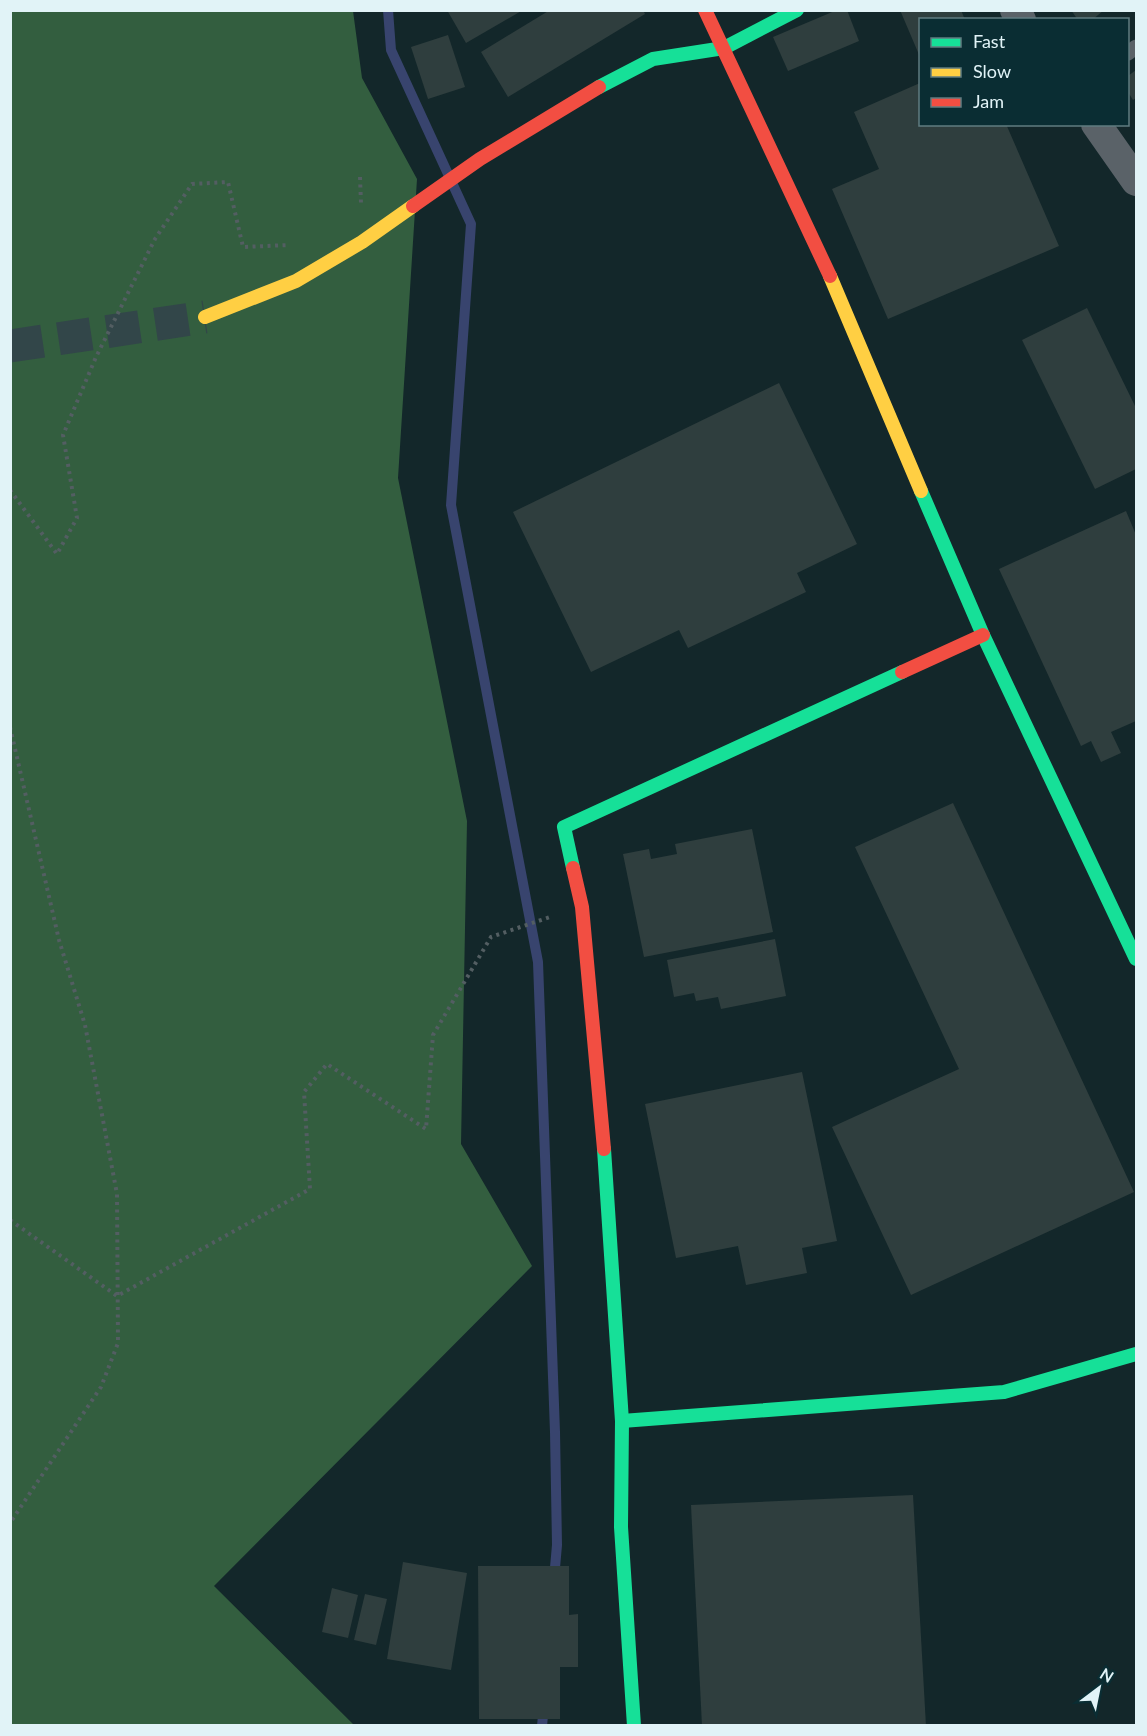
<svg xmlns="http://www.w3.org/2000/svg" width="1147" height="1736" font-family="Lato,sans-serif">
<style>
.forest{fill:#335e3f}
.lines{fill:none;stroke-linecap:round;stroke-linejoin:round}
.stream{stroke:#38446e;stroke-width:10}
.building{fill:#2f3e3e}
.secondary-tunnel{stroke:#324649;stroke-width:33;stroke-dasharray:33 16;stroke-linecap:butt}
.path{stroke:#535e62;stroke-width:4;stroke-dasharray:3 4.5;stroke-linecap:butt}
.lane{stroke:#5a6268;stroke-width:15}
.street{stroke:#5a6268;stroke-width:30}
.fast{stroke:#16e098;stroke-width:14}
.slow{stroke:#ffcf43;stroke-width:14}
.jam{stroke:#f24e42;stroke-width:14}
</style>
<rect width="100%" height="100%" fill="#13272a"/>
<path class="forest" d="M11 11H353L362 78 417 179 398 478 467 821 461 1144 532 1266 214 1586 354 1725 11 1726Z"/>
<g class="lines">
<g class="stream">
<path d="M388 10 391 50 471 224 451 505 538 962 555 1432 557 1545 554 1579"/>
<path d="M542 1726 544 1705"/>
</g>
</g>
<g class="building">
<path d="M447 10H523L466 43Z"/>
<path d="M550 10H643L645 14 508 97 481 52Z"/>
<path d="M837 10H847L859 41 788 71 773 37Z"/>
<path d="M900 10H961L965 20H920V57Z"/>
<path d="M1071 10H1104L1092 20H1078Z"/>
<path d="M448 35 465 87 428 99 411 47Z"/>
<path d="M1136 70V98L1133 100 1128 92V76Z"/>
<path d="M920 83V124H1006L1059 246 888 319 832 189 879 169 854 112Z"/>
<path d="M1087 308 1136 408V469L1095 489 1022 340Z"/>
<path d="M779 383 857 544 797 573 806 592 688 648 679 630 591 672 513 512Z"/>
<path d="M1126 511 1136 535V721L1111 732 1121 753 1101 762 1091 741 1081 746 999 569Z"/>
<path d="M953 803 1134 1192 911 1295 832 1127 959 1069 855 847Z"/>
<path d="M752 829 773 932 644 957 623 854 649 849 651 859 677 854 675 844Z"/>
<path d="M775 939 786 996 721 1009 718 997 696 1001 694 993 674 997 667 960Z"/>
<path d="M802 1072 837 1241 802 1248 807 1273 746 1285 738 1246 676 1258 645 1104Z"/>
<path d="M913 1495 926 1726H702L691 1505Z"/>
<path d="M403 1562 467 1573 451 1670 387 1659Z"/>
<path d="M478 1566H569V1615L578 1614V1667H560V1719H479Z"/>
<path d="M332 1588 358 1595 348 1638 322 1632Z"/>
<path d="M365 1594 387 1599 376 1645 354 1640Z"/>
</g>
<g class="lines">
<path class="secondary-tunnel" d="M10 346 205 317"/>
<g class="path">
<path d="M360 177 361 203"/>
<path d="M10 490 57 554 77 518 63 435 96 357 155 239 192 184 228 182 243 247 289 245"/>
<path d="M10 727 59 940 85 1025 117 1194 118 1343 101 1387 10 1523"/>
<path d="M10 1220 117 1296 310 1189 304 1092 327 1064 426 1129 433 1035 491 937 550 917"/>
</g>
<path class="lane" d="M1128 53 1136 47"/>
<g class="street">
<path d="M1015 10 1021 20"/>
<path d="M1096 124 1136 181"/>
</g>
<g class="fast">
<path d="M599 87 653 59 724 48 797 10"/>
<path d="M921 491 983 635 1136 959"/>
<path d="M573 868 564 827 902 672"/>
<path d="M604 1149 622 1421 621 1527 634 1726"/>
<path d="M622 1421 1004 1392 1136 1354"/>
</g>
<g class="slow">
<path d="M830 276 921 491"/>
<path d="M205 317 296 281 362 242 413 206"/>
</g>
<g class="jam">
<path d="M705 10 830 276"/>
<path d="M413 206 480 159 599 87"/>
<path d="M902 672 983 635"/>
<path d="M573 868 582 907 604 1149"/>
</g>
</g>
<rect width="1147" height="1736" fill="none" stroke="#e1f3f7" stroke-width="24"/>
<rect x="919" y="18" width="210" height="108" fill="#0a2d33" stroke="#607c81" stroke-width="1.5"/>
<rect x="931" y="38" width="30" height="9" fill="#16e098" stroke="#607c81" stroke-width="1.5"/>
<text x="973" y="48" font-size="18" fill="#e1f3f7">Fast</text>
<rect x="931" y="68" width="30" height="9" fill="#ffcf43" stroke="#607c81" stroke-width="1.5"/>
<text x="973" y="78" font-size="18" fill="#e1f3f7">Slow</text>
<rect x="931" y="98" width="30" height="9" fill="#f24e42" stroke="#607c81" stroke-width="1.5"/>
<text x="973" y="108" font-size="18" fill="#e1f3f7">Jam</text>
<g transform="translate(1099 1688) rotate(32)" stroke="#0a2d33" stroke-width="4.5" paint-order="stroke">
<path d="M0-4.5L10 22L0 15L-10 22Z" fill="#e1f3f7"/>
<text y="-9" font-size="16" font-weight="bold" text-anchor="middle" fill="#e1f3f7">N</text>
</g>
</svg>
